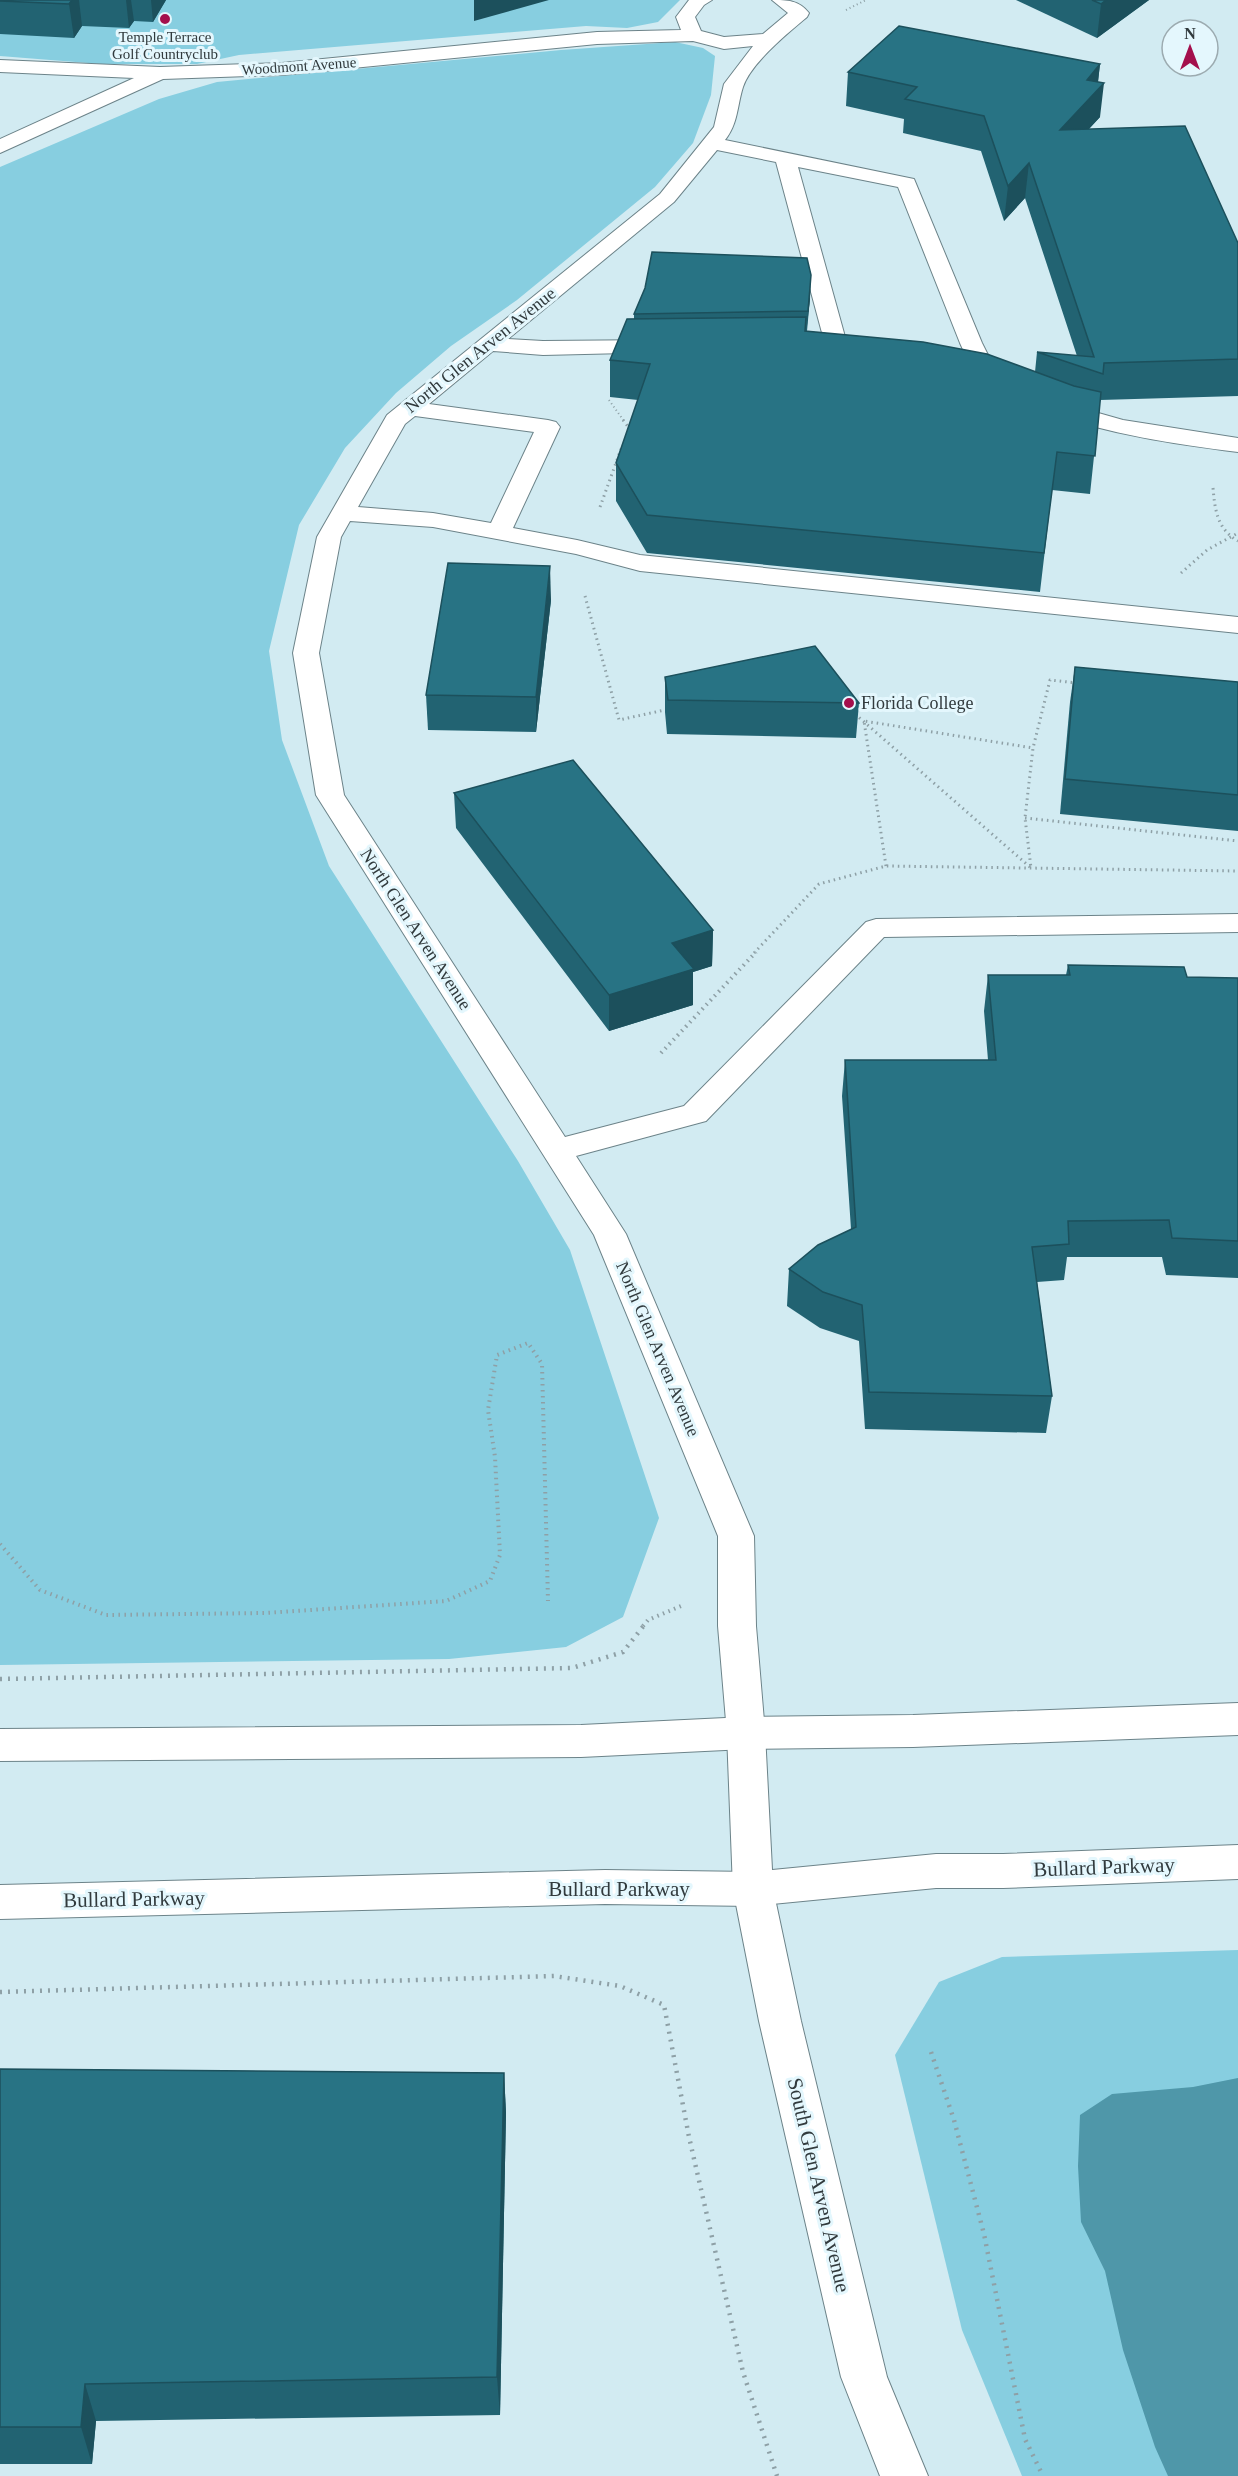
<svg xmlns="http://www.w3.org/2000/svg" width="1238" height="2476" font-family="'Times New Roman',serif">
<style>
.green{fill:#87cee0}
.water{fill:#4f97a9}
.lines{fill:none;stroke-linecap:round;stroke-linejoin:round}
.minor-casing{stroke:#6c8389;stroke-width:2}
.major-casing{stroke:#6c8389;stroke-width:2}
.path-far3{stroke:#8ea0a6;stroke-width:2;stroke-dasharray:1 3;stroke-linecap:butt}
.path-far2{stroke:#8ea0a6;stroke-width:3;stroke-dasharray:1.5 4;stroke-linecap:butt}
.path-far1{stroke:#8ea0a6;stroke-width:4;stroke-dasharray:1.5 4.5;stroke-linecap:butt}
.path{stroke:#8ea0a6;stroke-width:4.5;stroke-dasharray:2 6;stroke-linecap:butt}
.minor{fill:#fff;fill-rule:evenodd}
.major{fill:#fff;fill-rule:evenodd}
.wall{fill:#226372}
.shaded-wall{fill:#1c505c}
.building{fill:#287384;stroke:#1c505c;stroke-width:1.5}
.poi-dot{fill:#a40f4c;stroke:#e4f7fd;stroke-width:2}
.labels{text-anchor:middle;stroke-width:6;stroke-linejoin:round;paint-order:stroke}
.far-poi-label{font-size:15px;fill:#313a3d;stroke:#e4f7fd}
.far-street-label{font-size:15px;fill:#313a3d;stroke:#e4f7fd}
.street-label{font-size:18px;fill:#313a3d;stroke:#e4f7fd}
.poi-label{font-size:18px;fill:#313a3d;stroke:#e4f7fd;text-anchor:start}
.near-street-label{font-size:21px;fill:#313a3d;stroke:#e4f7fd}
</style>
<rect width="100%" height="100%" fill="#d2ebf2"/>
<g class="green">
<path d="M0 0H680L658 22 627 28 586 26 239 55 197 64H101L0 56Z"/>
<path d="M675 42 703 48 715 56 711 95 693 143 655 187 517 300 451 346 396 393 345 448 299 525 269 651 282 740 329 866 518 1161 570 1250 659 1518 623 1617 566 1647 449 1659 0 1665V167L159 99 217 82 561 50Z"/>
<path d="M1238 1950V2476H1022L962 2330 895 2055 939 1982 1002 1957Z"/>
</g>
<path class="water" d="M1238 2078V2476H1168L1155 2447 1123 2350 1105 2271 1081 2222 1078 2166 1080 2115 1112 2094 1193 2087Z"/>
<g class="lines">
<defs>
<g id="minor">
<path d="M689 0H712L704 5 695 17 701 31 724 37 763 34 788 13 772 0C787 0 799 0 809 13L807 17C788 33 751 63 743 87 737 106 738 124 725 140L914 179 982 343 1002 383 998 388 990 390 982 388 978 383 960 343 898 187 798 167 847 344 844 349 836 351 828 349 825 344 776 162 717 150 674 202 508 339 543 341 660 340 668 342 671 347 668 352 543 355 493 351 429 404 548 420 556 422 560 427 513 528 577 540 640 555 1238 617V633L640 571 576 554 433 527 350 521 341 537 319 653 344 795 565 1137 684 1106 866 922 876 919 1238 914V932L884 937 706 1121 576 1156 626 1234 754 1536 756 1626 765 1733 773 1889 801 2021 887 2377 928 2476H880L841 2377 759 2021 733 1889 727 1733 718 1626V1536L594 1235 316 795 293 653 317 537 387 415 660 194 714 127 724 84 753 46 724 49 693 41 597 44 282 75 163 79 0 153V139L134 78 0 72V60L160 67 282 63 597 32 681 30 676 17ZM415 416 534 432 491 523 433 513 358 507 405 424Z"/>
<path d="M1056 401 1123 420 1238 438V452C1173 444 1110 434 1048 413L1044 408 1048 403Z"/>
</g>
<g id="major">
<path d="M1238 1703V1735L913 1747 746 1749 581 1757 0 1761V1729L581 1725 746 1717 913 1715Z"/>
<path d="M1238 1845V1879L1003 1888H936L753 1906 605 1904 0 1919V1885L605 1870 753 1872 936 1854H1003Z"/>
</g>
</defs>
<use href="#minor" class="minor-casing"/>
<use href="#major" class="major-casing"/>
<g class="path-far3">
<path d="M846 10 866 0"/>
<path d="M609 400 624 421"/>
</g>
<g class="path-far2">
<path d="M623 420 629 428 628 431"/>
<path d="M1213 488C1215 510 1217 529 1238 541"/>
<path d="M600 507 621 449"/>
<path d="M1181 573 1207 550 1238 533"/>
<path d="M585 596 619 720 669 709"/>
<path d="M855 714 1031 868 1025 818 1033 748 1050 680 1077 683"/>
<path d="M1025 818 1238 841"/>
<path d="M886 866 864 721 1033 748"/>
<path d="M754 953 819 884 886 866 1238 871"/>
</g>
<g class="path-far1">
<path d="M661 1053 756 952"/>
<path d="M0 1544 40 1590 106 1615 265 1613 446 1601 490 1581 500 1555 495 1457 488 1410 497 1355 528 1343 542 1364 548 1601"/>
<path d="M643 1626 648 1620 681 1606"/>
</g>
<g class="path">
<path d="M0 1679 572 1668 623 1652 645 1624"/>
<path d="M0 1992 554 1976 620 1986 664 2005 689 2137 743 2372 777 2476"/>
<path d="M931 2052 954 2120 984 2234 1025 2439 1043 2476"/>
</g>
<use href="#minor" class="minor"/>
<use href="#major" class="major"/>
</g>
<g class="wall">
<path d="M0 0H166L153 22 134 21 129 28 82 26 74 38 0 34Z"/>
<path d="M1016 0H1149L1097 38Z"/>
<path d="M1100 64 1098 82 1100 117 1089 129 1238 243V396L1100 400 1090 494 1052 490 1040 592 647 553 616 501V463L638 400 610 397V360L634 319V314L810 298 807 331 1035 372 1037 352 1077 356 1025 198 1004 221 981 151 903 133 904 119 846 106 848 72Z"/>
<path d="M551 600 536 732 428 730 426 695Z"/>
<path d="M1075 667 1238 682V831L1060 814 1070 702Z"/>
<path d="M665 677 859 703 856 738 667 734 665 712Z"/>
<path d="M454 793 713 930 712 966 693 972V1005L609 1031 456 828Z"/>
<path d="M1068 965 1187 977 1238 978V1278L1166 1275 1162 1257H1067L1064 1280 1037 1282 1052 1396 1046 1433 865 1429 859 1341 820 1328 787 1306 789 1269 851 1229 842 1096 845 1060H988L984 1011 988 975H1066Z"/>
<path d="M0 2069 504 2073 506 2113 500 2415 96 2421 92 2464H0Z"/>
</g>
<g class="shaded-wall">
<path d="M72 0H79L82 26 74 38 69 4Z"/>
<path d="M126 0H131L134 21 129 28Z"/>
<path d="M151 0H166L153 22Z"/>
<path d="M474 0H549L474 21Z"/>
<path d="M1106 0H1149L1097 38 1101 4Z"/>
<path d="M1100 64 1097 90 1104 83 1100 117 1056 164 1060 130 1087 80Z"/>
<path d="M1029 163 1025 198 1004 221 1008 186Z"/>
<path d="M811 275 810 298 806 335Z"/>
<path d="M550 566 551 600 536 732V697Z"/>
<path d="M713 930 712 966 693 972V1005L609 1031V995L672 943Z"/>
<path d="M504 2073 506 2113 500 2415 497 2377Z"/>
<path d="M85 2384 96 2421 92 2464 81 2427Z"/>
</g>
<g class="building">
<path d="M0 0H72L69 4 0 1Z"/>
<path d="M1092 0H1106L1101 4Z"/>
<path d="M899 26 1100 64 1087 80 1104 83 1060 130 1185 126 1238 243V359L1104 363 1103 374 1037 352 1094 357 1029 163 1008 186 984 116 905 99 917 87 848 72Z"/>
<path d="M652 252 807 258 811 275 808 311 634 314 645 288Z"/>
<path d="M806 317 805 331 923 342 987 354 1074 386 1101 392 1095 456 1057 452 1044 553 647 515 616 463 650 364 610 360 627 319Z"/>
<path d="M448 563 550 566 536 697 426 695Z"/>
<path d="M815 646 859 703 668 700 665 677Z"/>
<path d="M1075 667 1238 682V795L1065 779Z"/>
<path d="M573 760 713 930 672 943 694 969 609 995 454 793Z"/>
<path d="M1068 965 1184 967 1187 977 1238 978V1241L1172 1238 1169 1220 1068 1221 1069 1244 1032 1247 1052 1396 869 1392 862 1305 823 1292 789 1269 818 1245 856 1227 845 1060H996L988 975H1070Z"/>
<path d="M0 2069 504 2073 497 2377 85 2384 81 2427H0Z"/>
</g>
<g class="poi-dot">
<circle cx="165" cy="19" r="6"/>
<circle cx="849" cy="703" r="6"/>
</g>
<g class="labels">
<g class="far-poi-label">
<text x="165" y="42">Temple Terrace<tspan x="165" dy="17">Golf Countryclub</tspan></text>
</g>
<g class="far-street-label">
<text transform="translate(299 66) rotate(-4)" y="5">Woodmont Avenue</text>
</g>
<g class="street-label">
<text transform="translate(480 350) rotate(-39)" y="6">North Glen Arven Avenue</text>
<text transform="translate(416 929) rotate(57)" y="6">North Glen Arven Avenue</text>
<text transform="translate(658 1349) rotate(67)" y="6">North Glen Arven Avenue</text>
</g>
<g class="poi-label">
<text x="861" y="709">Florida College</text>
</g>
<g class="near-street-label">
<text transform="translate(1104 1867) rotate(-2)" y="7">Bullard Parkway</text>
<text x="619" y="1896">Bullard Parkway</text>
<text transform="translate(134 1899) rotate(-1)" y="7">Bullard Parkway</text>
<text transform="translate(819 2185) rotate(77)" y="7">South Glen Arven Avenue</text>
</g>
</g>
<g transform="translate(1190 48)"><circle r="28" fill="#e4f7fd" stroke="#9cabb0" stroke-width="1.5"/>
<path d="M0-4.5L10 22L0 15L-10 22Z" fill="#a40f4c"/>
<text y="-9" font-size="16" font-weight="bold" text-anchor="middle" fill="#313a3d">N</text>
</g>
</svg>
